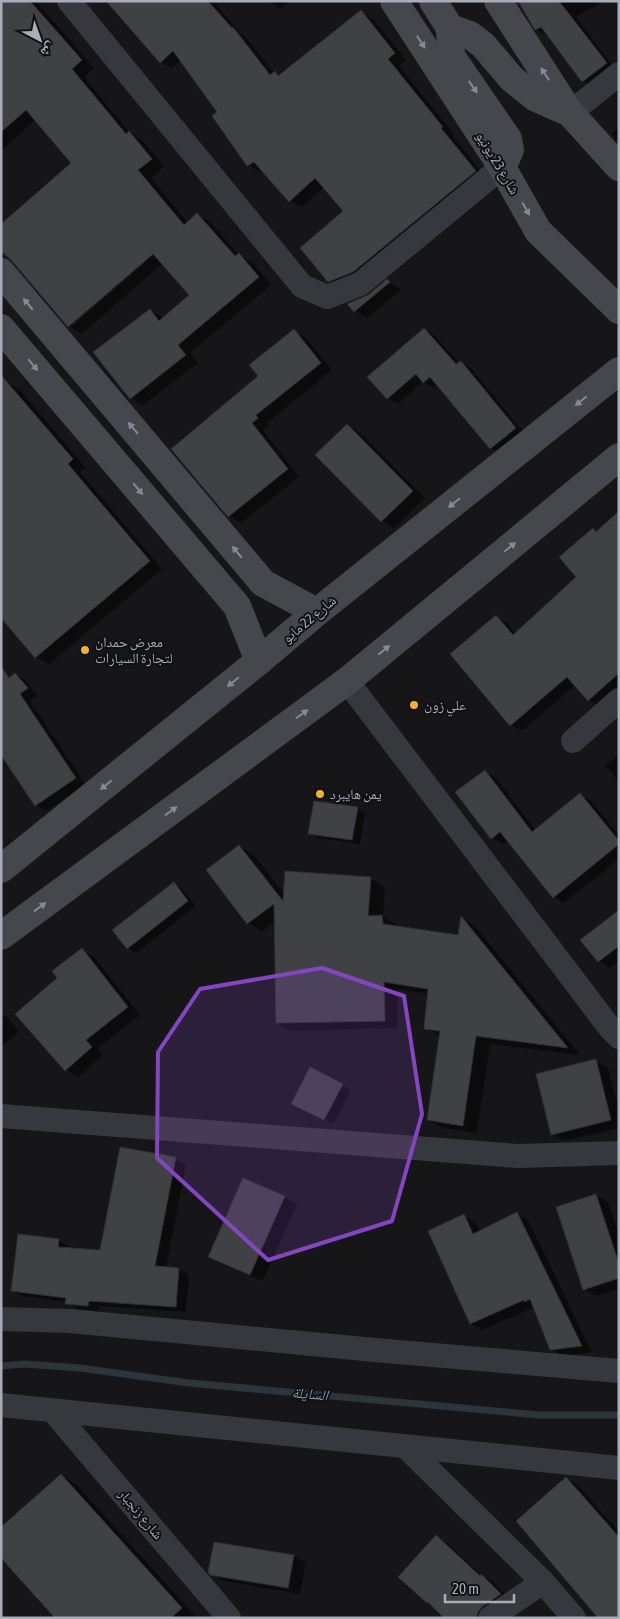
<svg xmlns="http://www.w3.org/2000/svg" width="620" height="1619" font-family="'Asap Condensed','Noto Naskh Arabic',sans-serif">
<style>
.shadow{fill:#0007;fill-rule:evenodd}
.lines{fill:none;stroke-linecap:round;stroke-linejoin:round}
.stream{stroke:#2c353c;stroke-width:7}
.building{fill:#404145;stroke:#303034}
.street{stroke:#37383d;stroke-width:24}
.secondary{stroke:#45474d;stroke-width:28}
.oneway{fill:#858993}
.marked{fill:#8446be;fill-opacity:0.2;stroke:#8446be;stroke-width:4;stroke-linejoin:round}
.poi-dot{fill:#f2b134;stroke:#111113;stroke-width:2}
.labels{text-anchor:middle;stroke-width:4;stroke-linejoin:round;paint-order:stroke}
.street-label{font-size:14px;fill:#a8adb8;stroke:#111113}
.poi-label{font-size:14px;fill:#a8adb8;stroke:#111113;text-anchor:start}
.water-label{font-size:15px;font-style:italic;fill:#7f9bb3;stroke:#111113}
</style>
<rect width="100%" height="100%" fill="#161618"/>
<g class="shadow">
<path d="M1 1H36L94 68 84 77 130 133 142 140 164 166 151 178 188 223 198 215 210 222 239 255 252 262 271 285 190 353 198 363 143 405 130 398 150 310 164 319 191 295 163 263 82 334 69 326 14 261 73 163 36 119 1 151ZM157 249 158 251 71 327V323Z"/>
<path d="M108 1H213L240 33 245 36 274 73 280 76 361 12 373 19 406 60 399 66 454 134 452 135 486 178 341 288 329 281 345 211 324 187 302 207 290 201 263 170 260 172 248 165 219 112 181 60 172 68 160 62Z"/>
<path d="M269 1H289L280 9Z"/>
<path d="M520 1H604L576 17 615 69 593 87 583 81 547 34 546 35 536 29Z"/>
<path d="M619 128V142L612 134Z"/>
<path d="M387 281 401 290 367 318 355 311 369 296Z"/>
<path d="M424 329 434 335 459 363 461 362 471 368 525 434 501 454 491 448 438 384 434 388 423 381 398 404 387 398Z"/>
<path d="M294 331 306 338 332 370 267 423 269 425 263 430 299 477 241 523 228 516 260 377Z"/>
<path d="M7 382 20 390 85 467 80 472 162 569 49 664 36 657Z"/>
<path d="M347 425 359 432 425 498 394 528 382 521 317 455Z"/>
<path d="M619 512V689L600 706 589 700 575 685 522 731 511 725 496 617 507 623 516 634 578 577 593 530 597 532Z"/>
<path d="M15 674 25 680 37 695 30 701 86 785 46 811 36 805Z"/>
<path d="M619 754V782L605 765Z"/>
<path d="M485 771 496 778 536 831 580 795 591 801 619 835V859L564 903 553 897 508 841 503 844 492 838Z"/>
<path d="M357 808 365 813 360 844 318 838 310 833Z"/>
<path d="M239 846 253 854 285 895 371 879 385 887 383 917 396 925V927L459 936 462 918 475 926 580 1055 490 1044 477 1133 442 1128 428 1120 441 1037 426 1028 429 994 398 989V1028L291 1031 277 1023 275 921 262 931 248 923Z"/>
<path d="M174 884 182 889 196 906 136 953 128 948Z"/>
<path d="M619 911V961L610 968 599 961 582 940Z"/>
<path d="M82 950 94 957 140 1015 98 1048 103 1055 78 1077 66 1070 59 978Z"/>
<path d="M1 1014 8 1018 19 1032 1 1046Z"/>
<path d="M596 1061 608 1068 619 1110V1128L564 1141 552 1134Z"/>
<path d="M310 1069 351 1090 333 1124 301 1108Z"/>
<path d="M121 1149 176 1159 186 1165 166 1268 179 1269 189 1275 186 1312 99 1306 98 1311 77 1309 67 1302 22 1296 12 1291 58 1240 68 1246V1249L101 1252Z"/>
<path d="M595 1195 608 1202 619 1236V1289L596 1296 584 1289Z"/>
<path d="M285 1197 297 1204 263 1281 222 1264 210 1257Z"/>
<path d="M517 1214 528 1220 592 1352 563 1356 551 1349 535 1307 482 1330 471 1324 464 1216 475 1222 480 1232Z"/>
<path d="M61 1475 76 1484 196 1617 195 1618H57Z"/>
<path d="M566 1478 579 1486 619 1532V1618Z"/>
<path d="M436 1537 447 1543 481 1575 492 1581 511 1600 488 1618H446L436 1607 427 1602Z"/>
<path d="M293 1556 306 1563 300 1594 224 1581 211 1574Z"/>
</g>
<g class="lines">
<path class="stream" d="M1 1366 24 1364 80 1368 189 1383 539 1415H619"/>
</g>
<g class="building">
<path d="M1 1H30L82 60 72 69 126 134 129 131 152 159 138 170 184 225 197 213 235 256 239 253 259 277 178 345 186 355 130 399 93 352 150 309 159 321 189 295 153 254 68 327 13 262 1 251V224L71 163 26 110 1 132Z"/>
<path d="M106 1H208L232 28 233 27 270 75 275 71 278 76 361 10 395 53 388 59 443 127 441 128 476 171 353 272 328 282 300 248 343 211 315 178 289 202 254 162 247 166 212 116 217 112 173 51 160 63Z"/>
<path d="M518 1H559L607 63 582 82 541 27 535 30Z"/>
<path d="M387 279 390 282 354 312 347 304 368 295Z"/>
<path d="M424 328 456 364 461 361 516 428 490 449 430 377 423 383 416 374 387 399 367 377Z"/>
<path d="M294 329 321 363 256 415 258 418 252 423 288 469 228 517 171 449 258 376 249 365Z"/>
<path d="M1 375 73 459 68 464 150 561 35 658 1 618Z"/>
<path d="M347 424 413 491 381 522 315 455Z"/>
<path d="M619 511V673L588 701 567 677 510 726 450 654 496 615 513 635 576 577 559 557 593 528 596 532Z"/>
<path d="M1 666 9 678 15 673 28 688 20 694 76 778 35 806 1 755Z"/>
<path d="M485 770 532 832 580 793 619 841V844L553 898 500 832 491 839 455 792Z"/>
<path d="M314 801 358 807 352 840 308 834Z"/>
<path d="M239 845 283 901 285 871 371 877 368 916 382 915 383 924 458 935 461 916 568 1048 476 1036 463 1126 427 1120 440 1031 424 1029 428 989 384 982 385 1021 276 1023 274 904 247 924 206 870Z"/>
<path d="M174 882 188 901 127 949 112 930Z"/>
<path d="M619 910V946L598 962 580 940Z"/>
<path d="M82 948 128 1007 86 1040 92 1047 65 1071 15 1014 57 978 52 971Z"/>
<path d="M596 1059 611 1120 551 1135 536 1074Z"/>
<path d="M310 1067 343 1084 324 1120 291 1104Z"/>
<path d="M120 1147 176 1157 155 1266 179 1268 176 1307 89 1301 88 1306 65 1304 66 1298 11 1291 18 1234 59 1239 58 1247 100 1250Z"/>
<path d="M243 1178 285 1196 250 1275 208 1257Z"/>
<path d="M596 1194 619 1264V1278L583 1290 556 1207Z"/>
<path d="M517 1212 582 1346 550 1350 530 1299 524 1302V1300L470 1324 428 1231 464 1214 473 1234Z"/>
<path d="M61 1474 182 1608 171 1618H55L1 1558V1527Z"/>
<path d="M566 1477 619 1537V1618H598L516 1521Z"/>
<path d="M436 1535 480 1576 481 1574 501 1594 482 1607 478 1612 476 1618H444L428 1602 427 1603 398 1577Z"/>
<path d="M214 1542 294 1555 288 1588 210 1575 208 1572Z"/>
</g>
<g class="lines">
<g class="street">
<path d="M69 1 302 286 327 297 360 284 502 167"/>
<path d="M570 113 619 74"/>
<path d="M347 681 610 1028 619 1037"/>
<path d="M573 741 619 700"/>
<path d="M1 1116 518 1156 619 1153"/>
<path d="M1 1319 70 1321 375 1350 619 1371"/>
<path d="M1 1405 619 1468"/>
<path d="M53 1411 229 1618"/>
<path d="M407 1448 543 1582 574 1618"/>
<path d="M490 1618 543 1582"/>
</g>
<g class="secondary">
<path d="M394 1 502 167 538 231 619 310"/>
<path d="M433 1 450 28 451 56 508 139 510 150 502 167"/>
<path d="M498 1 570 113 619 167"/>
<path d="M450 28 470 35 483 45 512 79 536 98 570 113"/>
<path d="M1 272 263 583 317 612"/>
<path d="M1 328 237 606 259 661"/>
<path d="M1 869 259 661 317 612 619 371"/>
<path d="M1 936 347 681 619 457"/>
</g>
</g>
<defs><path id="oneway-solid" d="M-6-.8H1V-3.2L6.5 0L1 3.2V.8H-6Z" transform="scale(1.25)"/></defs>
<g class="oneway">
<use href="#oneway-solid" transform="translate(421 42) rotate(57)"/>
<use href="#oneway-solid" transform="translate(545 74) rotate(-123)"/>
<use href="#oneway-solid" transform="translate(473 87) rotate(55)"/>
<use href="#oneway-solid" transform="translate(526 209) rotate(61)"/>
<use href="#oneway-solid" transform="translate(28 304) rotate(-130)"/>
<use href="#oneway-solid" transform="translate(33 365) rotate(50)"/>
<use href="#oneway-solid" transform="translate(581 401) rotate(141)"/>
<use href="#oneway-solid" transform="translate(133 428) rotate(-130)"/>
<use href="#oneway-solid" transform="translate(138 489) rotate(50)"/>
<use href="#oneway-solid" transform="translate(454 503) rotate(141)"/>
<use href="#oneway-solid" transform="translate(510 547) rotate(-39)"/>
<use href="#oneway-solid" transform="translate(237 552) rotate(-130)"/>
<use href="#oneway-solid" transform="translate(384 650) rotate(-39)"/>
<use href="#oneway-solid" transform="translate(233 682) rotate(141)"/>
<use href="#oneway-solid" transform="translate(302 714) rotate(-36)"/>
<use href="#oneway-solid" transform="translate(106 785) rotate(141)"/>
<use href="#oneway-solid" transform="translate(171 811) rotate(-36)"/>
<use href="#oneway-solid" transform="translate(40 907) rotate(-36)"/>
</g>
<path class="marked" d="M322 968 404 996 422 1114 392 1221 268 1260 157 1158 158 1052 200 989Z"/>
<g class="poi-dot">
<circle cx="85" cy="650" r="5"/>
<circle cx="414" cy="705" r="5"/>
<circle cx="320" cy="794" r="5"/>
</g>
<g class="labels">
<g class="street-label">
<text transform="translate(498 163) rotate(59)" y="5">شارع 23 يونيو</text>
<text transform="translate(309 619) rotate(-40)" y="5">شارع 22 مايو</text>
<text transform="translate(141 1514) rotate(50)" y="5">شارع زنجبار</text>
</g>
<g class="poi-label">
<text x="95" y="647">معرض حمدان<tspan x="95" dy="16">لتجارة السيارات</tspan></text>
<text x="424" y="710">علي زون</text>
<text x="330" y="799">يمن هايبرد</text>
</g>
<g class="water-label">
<text transform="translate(310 1394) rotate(5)" y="5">السايلة</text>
</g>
</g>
<rect width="620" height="1619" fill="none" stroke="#a8adb8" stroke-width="5"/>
<g transform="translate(40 40) rotate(139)" stroke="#111113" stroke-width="4" paint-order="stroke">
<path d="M0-4L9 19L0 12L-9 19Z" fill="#a8adb8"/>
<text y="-8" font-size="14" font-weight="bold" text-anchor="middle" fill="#a8adb8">ش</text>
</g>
<path d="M445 1594v8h69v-8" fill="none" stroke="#a8adb8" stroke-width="2.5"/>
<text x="452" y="1594" font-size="15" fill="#a8adb8" stroke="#111113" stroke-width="4" paint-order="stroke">20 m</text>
</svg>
